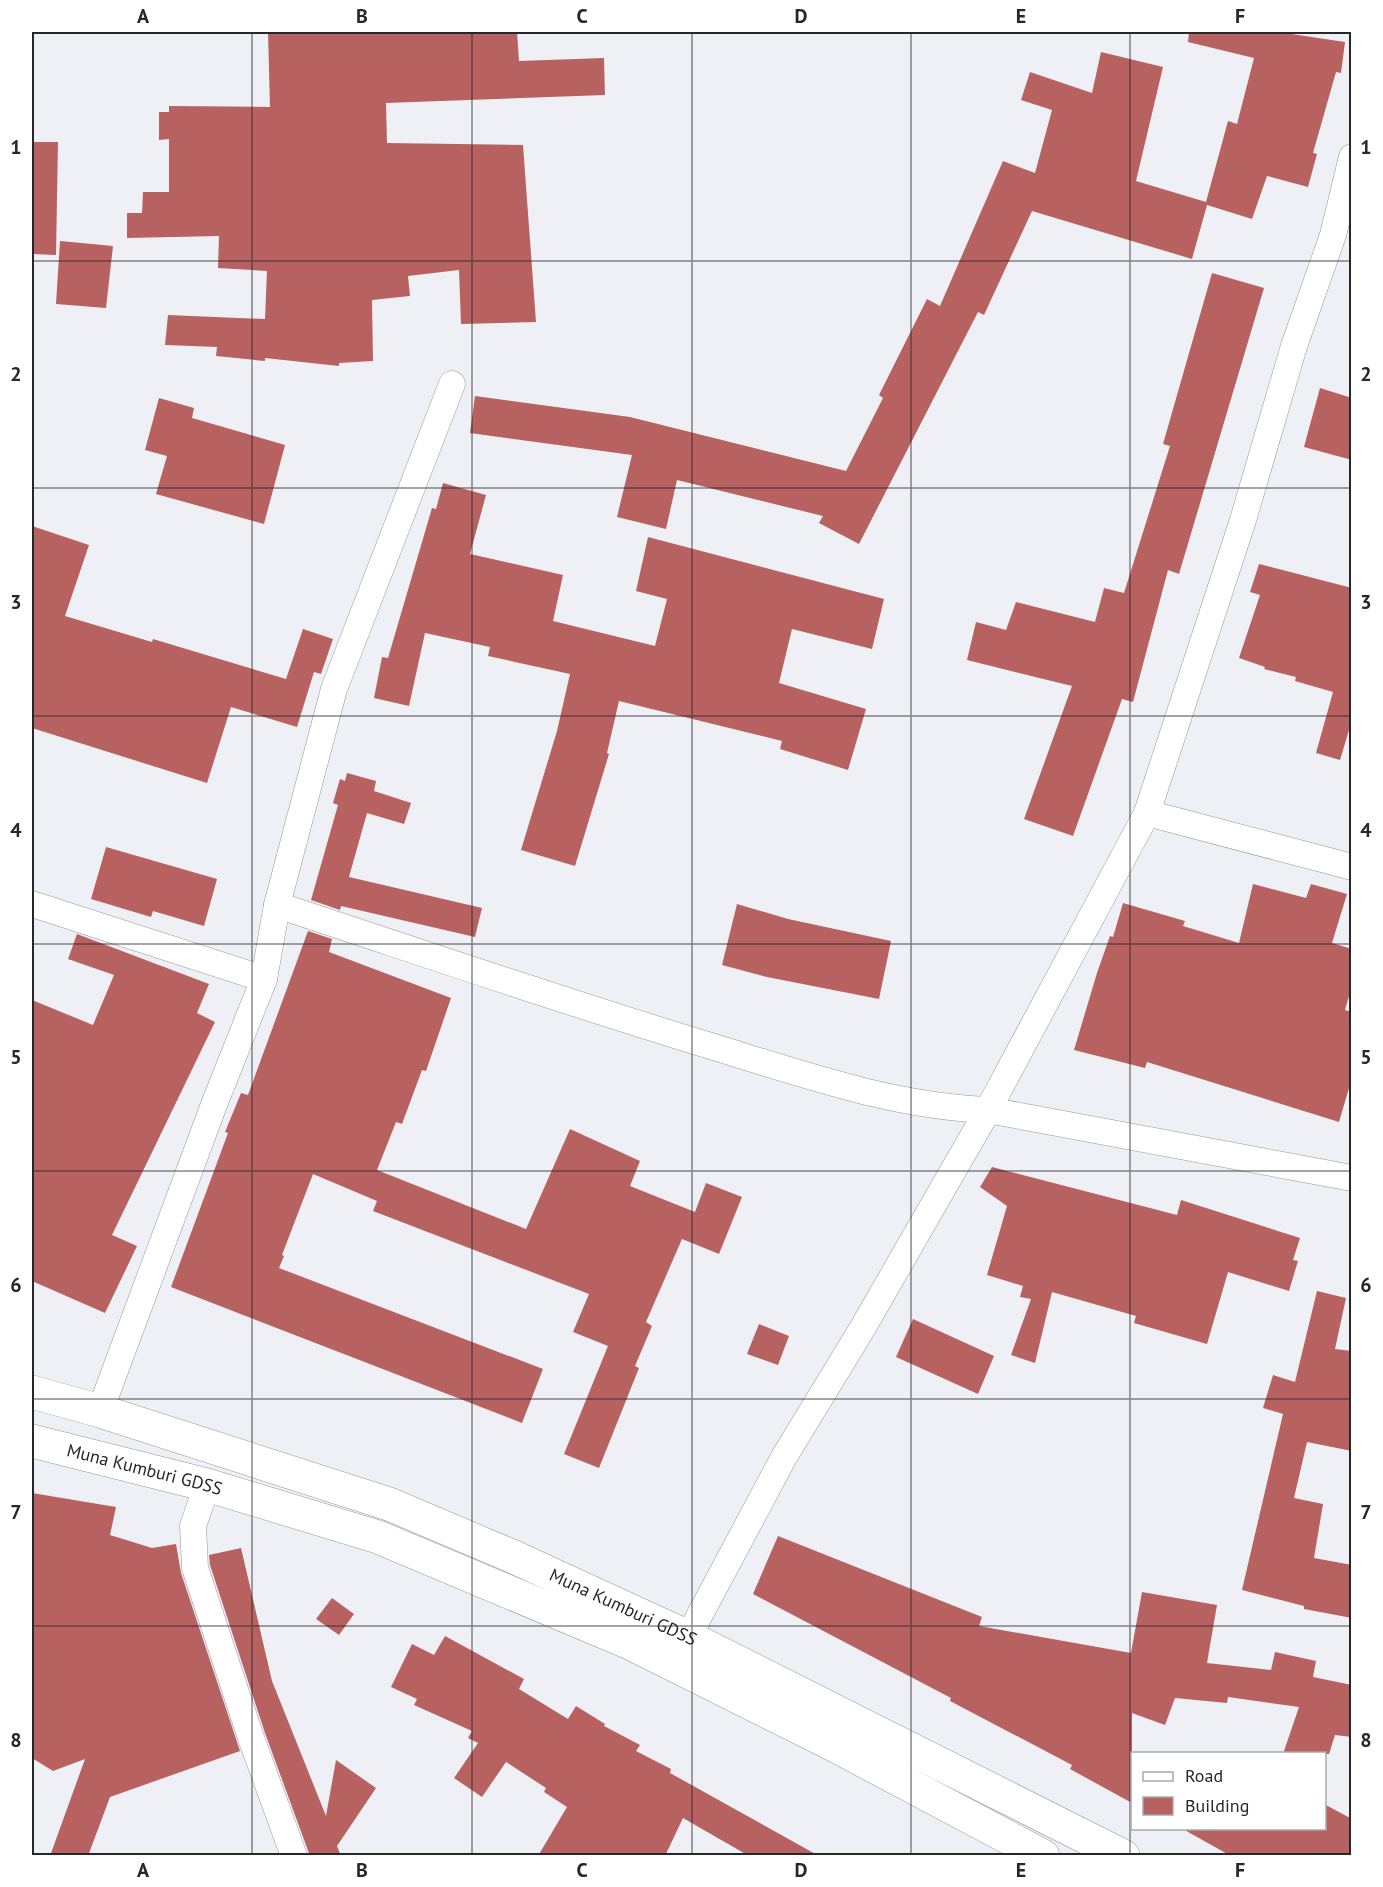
<svg xmlns="http://www.w3.org/2000/svg" width="1383" height="1887" font-family="'PT Sans',sans-serif">
<style>
.building{fill:#b76261}
.lines{fill:none;stroke-linecap:round;stroke-linejoin:round}
.street-casing{stroke:#96969c;stroke-width:27}
.highway-casing{stroke:#96969c;stroke-width:34}
.street{stroke:#fff;stroke-width:26}
.highway{stroke:#fff;stroke-width:33}
.grid{fill:none;stroke:#272729;stroke-width:1.5;stroke-opacity:0.55}
.labels{text-anchor:middle;stroke-width:5;stroke-linejoin:round;paint-order:stroke}
.street-label{font-size:18px;fill:#272729;stroke:#fff}
.neatline{fill:none;stroke:#272729;stroke-width:2}
.grid-label{font-size:20px;text-anchor:middle;font-weight:bold;fill:#272729}
</style>
<rect width="100%" height="100%" fill="#eff0f6"/>
<g class="building">
<path d="M268 32H517L519 61 604 58 605 95 386 103 387 143 523 145 536 322 461 324 459 270 408 276 410 296 372 300 373 361 339 363V366L265 358V361L216 356 217 347 165 345 168 315 265 319 267 271 218 268 219 236 127 238V213H142L143 192H169V139L159 140V112H169V106L270 107Z"/>
<path d="M1189 32H1278L1345 42 1341 73 1336 72 1313 153 1317 154 1308 187 1267 176 1252 219 1207 205 1192 259 1032 211 984 315 978 312 859 544 819 523 823 516 677 480 666 529 617 517 632 455 470 433 475 396 630 417 846 471 883 398 879 395 927 299 940 306 1003 161 1035 173 1052 110 1021 100 1030 72 1092 93 1101 52 1163 67 1136 181 1206 202 1228 121 1237 124 1254 58 1188 42Z"/>
<path d="M32 142H58L56 255 32 254Z"/>
<path d="M60 241 113 246 106 308 56 304Z"/>
<path d="M1212 273 1264 288 1179 574 1168 570 1133 702 1122 699 1073 836 1024 819 1072 686 967 660 976 622 1006 630 1016 602 1095 622 1104 588 1124 593 1170 446 1163 444Z"/>
<path d="M1320 388 1352 398V460L1304 447Z"/>
<path d="M159 398 194 408 192 418 285 445 264 524 156 494 167 456 145 450Z"/>
<path d="M443 483 486 495 470 554 563 575 553 621 655 646 667 599 636 591 648 537 884 599 872 649 792 629 779 683 866 709 848 770 780 749 782 741 619 701 607 753 609 754 575 866 521 850 557 731 570 674 488 656 490 647 425 633 409 706 374 698 382 657 388 658 432 508 436 509Z"/>
<path d="M32 526 89 545 65 616 152 642 153 639 286 679 303 629 333 639 321 674 314 672 297 727 231 707 207 783 32 728Z"/>
<path d="M1259 564 1352 588V720L1340 760 1316 753 1333 692 1295 681 1296 677 1264 669 1265 667 1239 658 1260 595 1250 592Z"/>
<path d="M347 773 376 781 374 791 411 803 404 824 367 813 349 877 482 908 475 937 341 906 340 910 311 900 338 805 333 803 340 779 345 781Z"/>
<path d="M106 847 217 879 204 926 153 911 151 917 91 899Z"/>
<path d="M1253 884 1306 898 1311 884 1347 894 1332 943 1352 949V986L1345 1010 1352 1012V1078L1339 1122 1147 1062 1145 1068 1074 1050 1097 973 1110 936 1113 937 1123 903 1185 921 1183 926 1239 943Z"/>
<path d="M737 904 788 919 891 941 879 999 767 977 722 965Z"/>
<path d="M308 931 332 939 329 952 451 998 426 1071 422 1070 402 1124 396 1122 377 1170 526 1229 570 1129 640 1161 630 1186 695 1212 706 1183 742 1197 719 1254 682 1239 646 1322 652 1326 635 1366 639 1368 599 1468 564 1454 608 1346 573 1332 589 1294 373 1211 377 1201 313 1174 282 1255 284 1256 279 1268 543 1369 522 1423 171 1287 228 1133 225 1132 241 1093 248 1095Z"/>
<path d="M77 934 209 984 197 1013 215 1022 112 1235 137 1246 105 1313 32 1281V1000L93 1025 114 975 68 959Z"/>
<path d="M992 1167 1177 1215 1181 1200 1300 1238 1293 1260 1298 1261 1289 1291 1228 1272 1207 1344 1134 1323 1136 1316 1052 1292 1035 1363 1011 1355 1031 1299 1020 1297 1023 1286 987 1275 1007 1206 980 1187Z"/>
<path d="M1317 1291 1346 1298 1335 1349 1352 1351V1451L1307 1442 1294 1498 1323 1504 1314 1558 1352 1565V1618L1304 1609V1606L1242 1590 1283 1414 1263 1408 1273 1375 1295 1382Z"/>
<path d="M913 1319 994 1356 978 1394 896 1357Z"/>
<path d="M759 1324 789 1336 778 1365 747 1354Z"/>
<path d="M32 1493 116 1507 110 1535 152 1548 176 1544 181 1573 240 1751 110 1797 88 1856H50L85 1759 53 1771 32 1758Z"/>
<path d="M778 1536 982 1617 979 1626 1131 1653 1142 1592 1217 1605 1207 1663 1271 1670 1275 1652 1316 1661 1313 1677 1352 1685V1737L1335 1735 1329 1754H1283L1299 1707 1228 1697 1227 1703 1175 1698 1165 1725 1132 1713V1803L1070 1769 1072 1765 950 1701 951 1698 753 1594Z"/>
<path d="M241 1548 272 1681 326 1816 336 1760 376 1788 337 1846 341 1856H310L265 1733 210 1565 209 1555Z"/>
<path d="M332 1598 354 1614 339 1635 316 1619Z"/>
<path d="M445 1636 524 1679 519 1689 568 1719 576 1706 605 1724 604 1726 640 1745 636 1751 671 1769 670 1773 819 1856H749L683 1818 665 1856H538L567 1807 544 1792 546 1788 506 1762 482 1797 454 1778 478 1743 468 1738 472 1731 414 1705 417 1699 391 1687 412 1644 434 1655Z"/>
<path d="M1324 1804 1352 1819V1856H1231L1181 1828H1324Z"/>
</g>
<g class="lines">
<defs>
<g id="street">
<path d="M1147 813 1352 867"/>
<path d="M32 904 264 979"/>
<path d="M277 905C423 953 568 1003 714 1047 805 1075 893 1106 988 1110L1352 1178"/>
<path d="M100 1411 215 1102 264 979 277 905 334 689 452 384"/>
<path d="M207 1485 193 1526 195 1568 251 1738 294 1856"/>
<path d="M688 1637 784 1457 862 1329 988 1110 1147 813 1243 520 1294 346 1333 235 1352 157"/>
</g>
<g id="highway">
<path id="s1" d="M32 1392 100 1411 389 1504 514 1557 688 1637 1123 1856"/>
<path id="s2" d="M32 1441 207 1485 378 1537 630 1643 832 1744 1043 1856"/>
</g>
</defs>
<use href="#street" class="street-casing"/>
<use href="#highway" class="highway-casing"/>
<use href="#street" class="street"/>
<use href="#highway" class="highway"/>
</g>
<path class="grid" d="M252 32V1856M472 32V1856M692 32V1856M911 32V1856M1130 32V1856M32 261H1352M32 488H1352M32 716H1352M32 944H1352M32 1171H1352M32 1399H1352M32 1626H1352"/>
<g class="labels">
<g class="street-label">
<text dy="6" stroke="none"><textPath href="#s2" startOffset="116">Muna Kumburi GDSS</textPath></text>
<text dy="6" stroke="none"><textPath href="#s1" startOffset="630">Muna Kumburi GDSS</textPath></text>
</g>
</g>
<rect width="1383" height="1887" fill="none" stroke="#ffffff" stroke-width="66"/>
<rect x="1131" y="1752" width="195" height="78" fill="#ffffff" stroke="#a9a9a9" stroke-width="1.5"/>
<rect x="1143" y="1772" width="30" height="9" fill="#ffffff" stroke="#a9a9a9" stroke-width="1.5"/>
<text x="1185" y="1782" font-size="18" fill="#272729">Road</text>
<rect x="1143" y="1797" width="30" height="18" fill="#b76261" stroke="#a9a9a9" stroke-width="1.5"/>
<text x="1185" y="1812" font-size="18" fill="#272729">Building</text>
<rect x="33" y="33" width="1317" height="1821" class="neatline"/>
<g class="grid-label">
<text x="143" y="23">A</text>
<text x="362" y="23">B</text>
<text x="582" y="23">C</text>
<text x="801" y="23">D</text>
<text x="1021" y="23">E</text>
<text x="1240" y="23">F</text>
<text x="16" y="154">1</text>
<text x="1366" y="154">1</text>
<text x="16" y="381">2</text>
<text x="1366" y="381">2</text>
<text x="16" y="609">3</text>
<text x="1366" y="609">3</text>
<text x="16" y="837">4</text>
<text x="1366" y="837">4</text>
<text x="16" y="1064">5</text>
<text x="1366" y="1064">5</text>
<text x="16" y="1292">6</text>
<text x="1366" y="1292">6</text>
<text x="16" y="1519">7</text>
<text x="1366" y="1519">7</text>
<text x="16" y="1747">8</text>
<text x="1366" y="1747">8</text>
<text x="143" y="1877">A</text>
<text x="362" y="1877">B</text>
<text x="582" y="1877">C</text>
<text x="801" y="1877">D</text>
<text x="1021" y="1877">E</text>
<text x="1240" y="1877">F</text>
</g>
</svg>
